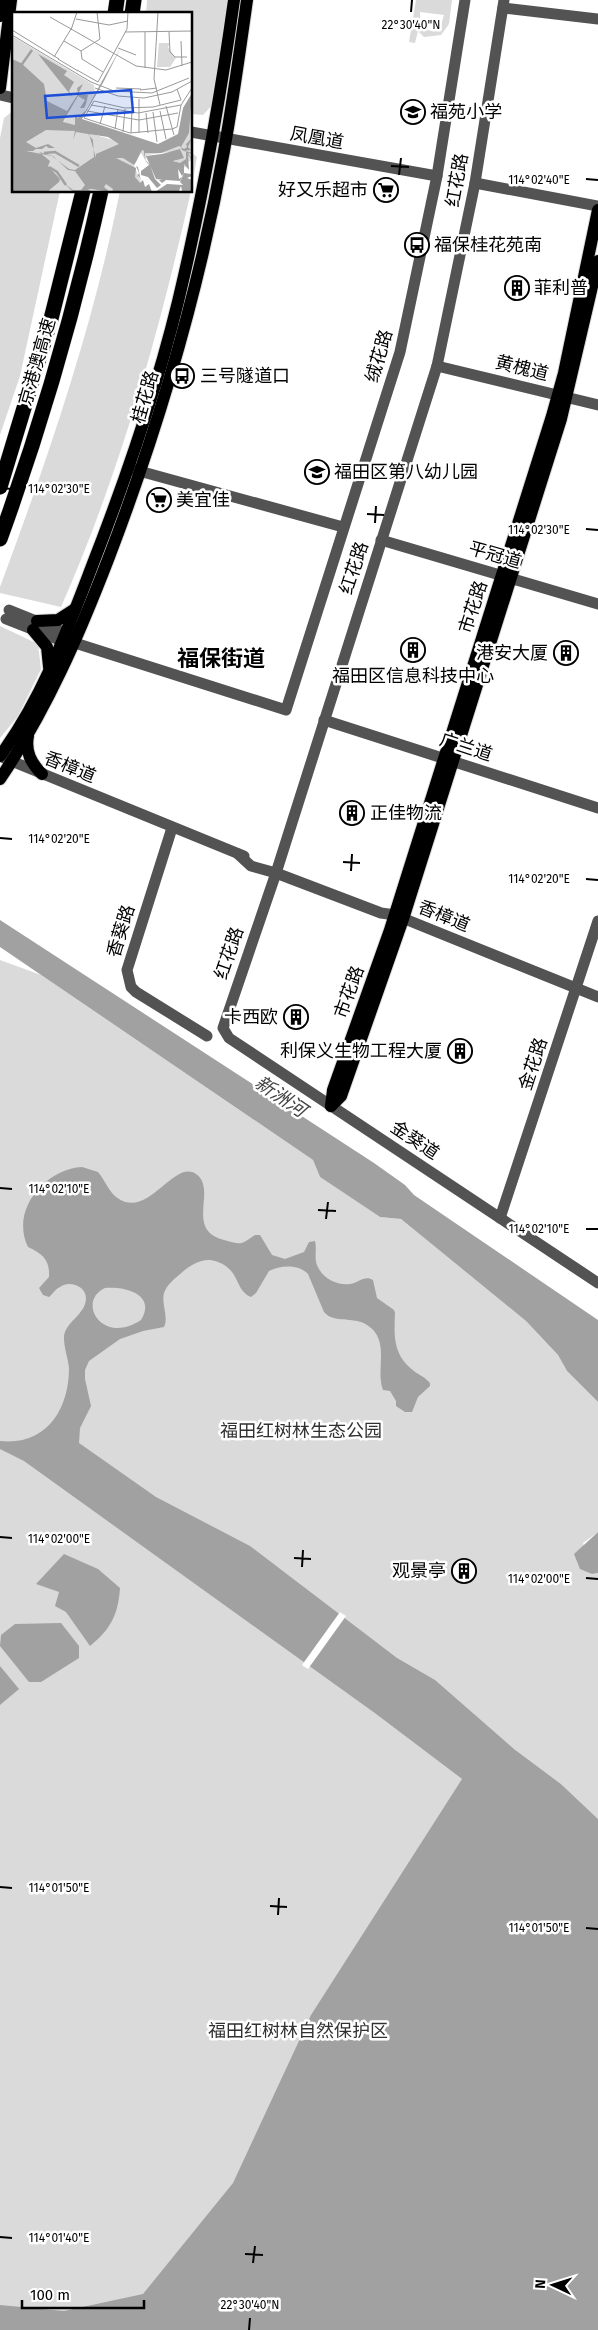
<svg xmlns="http://www.w3.org/2000/svg" width="598" height="2330" font-family="'Fira Sans','Noto Sans SC',sans-serif">
<style>
.green{fill:#dadada;fill-rule:evenodd}
.water{fill:#a1a1a1;fill-rule:evenodd}
.pier{fill:#fff}
.lines{fill:none;stroke-linecap:round;stroke-linejoin:round}
.major-casing{stroke:#dbdbdb;stroke-width:14}
.highway-casing{stroke:#dbdbdb;stroke-width:16}
.minor{stroke:#535353;stroke-width:11}
.major{stroke:#000;stroke-width:12}
.highway{stroke:#000;stroke-width:15}
.ticks{fill:none;stroke:#000;stroke-width:2}
.labels{text-anchor:middle;stroke-width:5;stroke-linejoin:round;paint-order:stroke}
.poi-label{font-size:18px;fill:#000;stroke:#fff;text-anchor:start}
.street-label{font-size:18px;fill:#000;stroke:#fff}
.park-label{font-size:18px;fill:#313131;stroke:#fff}
.water-label{font-size:19px;font-style:italic;fill:#424242;stroke:#fff}
.district-label{font-size:22px;font-weight:bold;fill:#000;stroke:#fff}
.inset-river{fill:none;stroke:#a1a1a1;stroke-width:2.5}
.inset-road{fill:none;stroke:#999;stroke-width:1}
.view{fill:#1d4ed8;fill-opacity:0.15;stroke:#1d4ed8;stroke-width:2.5}
.inset-edge{fill:none;stroke:#000;stroke-width:2.5}
.ticks-label{font-size:12px;text-anchor:middle;fill:#000;stroke:#fff;stroke-width:5;stroke-linejoin:round;paint-order:stroke}
</style>
<rect width="100%" height="100%" fill="#fff"/>
<g class="green">
<path d="M147 0H229L213 104 203 115 191 114V14H146Z"/>
<path d="M416 0H452L449 24 441 35 424 37 418 31 415 43 409 42ZM420 12 444 15 441 25 431 31 424 28 420 20Z"/>
<path d="M14 110V191H60L20 376 0 435V138L4 118Z"/>
<path d="M191 152 197 157 191 191Z"/>
<path d="M120 191H191C159 333 120 473 61 607L0 593V587C48 458 93 327 120 191Z"/>
<path d="M0 626 38 644 41 669 18 716 0 738Z"/>
<path d="M0 960 41 975 313 1160 320 1177 380 1217 401 1219 526 1321 558 1355 567 1371 598 1402V1532L583 1543 592 1574 598 1573V1819L561 1784 514 1749 372 1711 462 1779 598 2235 0 2330Z"/>
</g>
<g class="water">
<path d="M0 920 374 1163 405 1185 414 1195 598 1320V1402L567 1371 558 1355 526 1321 401 1219 380 1217 320 1177 313 1160 0 947Z"/>
<path d="M82 1167 98 1172C105 1180 109 1193 119 1199 149 1218 174 1159 196 1174 218 1189 184 1230 224 1240 243 1245 240 1245 255 1235H260L272 1255 285 1259 304 1252 309 1242 315 1241C317 1249 314 1258 317 1265 322 1278 337 1286 350 1284 359 1283 364 1275 373 1280L377 1298 394 1310 395 1313C394 1337 393 1355 414 1371 419 1375 425 1377 430 1383V1386L418 1397 412 1412H405L396 1406V1401L390 1391 383 1390C375 1370 391 1340 367 1325 354 1316 334 1324 324 1312L308 1274C299 1264 280 1265 269 1271L256 1293 251 1297C237 1291 239 1276 227 1267 209 1253 193 1262 179 1275 173 1280 167 1285 164 1293 161 1304 169 1317 164 1327L143 1331 120 1339 89 1361 85 1370V1379L91 1406 80 1428 79 1443 156 1497 250 1546 397 1658 435 1680 514 1749 561 1784 598 1819V2330H0V2305L64 2311 143 2294 233 2183 311 2015 462 1779 372 1711 24 1461 0 1449V1441C46 1446 69 1410 69 1368 68 1358 64 1348 64 1338 64 1322 86 1315 86 1298 86 1286 69 1280 60 1287 55 1289 53 1294 49 1297L43 1295 39 1288 49 1277C50 1260 43 1254 28 1247 10 1210 45 1169 82 1167ZM105 1288C124 1286 157 1294 141 1320 102 1346 76 1301 105 1288Z"/>
<path d="M598 1532V1573L592 1574 580 1569 574 1554Z"/>
<path d="M64 1554 98 1569 120 1588C118 1615 111 1629 90 1646L66 1612 55 1606 59 1592 36 1584Z"/>
<path d="M61 1623 79 1646V1658L41 1682H29L0 1646 1 1635 15 1624Z"/>
<path d="M0 1666 19 1689 0 1705Z"/>
</g>
<path class="pier" d="M340 1612 346 1616 308 1669 302 1665Z"/>
<g class="lines">
<defs>
<g id="major">
<path d="M0 16 2 0"/>
<path d="M0 88 11 0"/>
<path d="M37 621 58 620 75 609"/>
<path d="M33 630 47 647 49 667"/>
<path d="M28 736C25 752 31 763 42 774"/>
<path d="M0 756C42 699 67 631 92 566 129 471 162 375 184 276 205 184 221 93 234 0"/>
<path d="M0 779C47 709 79 635 109 557 159 426 199 289 224 151 233 101 240 50 247 0"/>
<path d="M331 1106 333 1090 390 930 552 416 564 373 598 210"/>
<path d="M331 1106 341 1096 403 919 561 419 598 261"/>
</g>
<g id="highway">
<path d="M115 14 117 0"/>
<path d="M132 14 134 0"/>
<path d="M0 487 51 319 83 191"/>
<path d="M0 539C41 426 75 309 101 191"/>
</g>
</defs>
<use href="#major" class="major-casing"/>
<use href="#highway" class="highway-casing"/>
<g class="minor">
<path d="M504 0 475 183 437 366 276 873 223 1028 229 1038 598 1283"/>
<path d="M503 8 598 19"/>
<path d="M0 95 14 98"/>
<path d="M191 132 437 176"/>
<path d="M475 183 598 206"/>
<path d="M437 366 598 405"/>
<path d="M132 469 343 527"/>
<path d="M381 540 598 604"/>
<path d="M9 610 66 633 72 639"/>
<path d="M6 619 62 641 75 643 286 710 400 352 437 176 465 0"/>
<path d="M324 720 598 808"/>
<path d="M4 758 244 856"/>
<path d="M172 828 127 970 131 987 136 992 207 1036"/>
<path d="M238 854 251 866 276 873 381 913 395 915 598 997"/>
<path d="M500 1218 598 921"/>
</g>
<use href="#major" class="major"/>
<use href="#highway" class="highway"/>
</g>
<path class="ticks" d="M411 12 412 0M391 166 409 167M399 175 401 158M586 179 598 180M0 488 12 489M367 514 384 515M375 523 376 506M586 529 598 530M0 838 12 839M343 862 360 863M351 871 352 854M586 879 598 880M0 1188 12 1189M318 1210 336 1211M326 1219 328 1202M586 1229H598M0 1537 12 1538M294 1558 311 1559M302 1567 303 1550M586 1578 598 1579M0 1887 12 1888M270 1906 287 1907M278 1915 279 1898M586 1928 598 1929M0 2237 12 2238M245 2254 263 2255M253 2263 255 2246M249 2330 250 2318"/>
<defs>
<symbol id="school-ring" viewBox="-11 -11 22 22"><circle r="9.5" fill="#fff" stroke="#000" stroke-width="1.5"/><path d="M0-5L7-2L0 1L-7-2ZM-4 1L0 2.5L4 1V4Q0 6-4 4Z" fill="#000"/></symbol>
<symbol id="supermarket-ring" viewBox="-11 -11 22 22"><circle r="9.5" fill="#fff" stroke="#000" stroke-width="1.5"/><path d="M-6-5.5h2.5l.6 2H6L4.5 2H-2.5L-4.4-4H-6ZM-1.5 3.2a1.3 1.3 0 1 0 .1 0ZM3 3.2a1.3 1.3 0 1 0 .1 0Z" fill="#000"/></symbol>
<symbol id="bus-ring" viewBox="-11 -11 22 22"><circle r="9.5" fill="#fff" stroke="#000" stroke-width="1.5"/><path d="M-5-6H5V4H4V6H2V4H-2V6H-4V4H-5ZM-3.5-4V0h7V-4ZM-3.5 1.2v1.5H-2V1.2ZM2 1.2v1.5H3.5V1.2Z" fill="#000"/></symbol>
<symbol id="building-ring" viewBox="-11 -11 22 22"><circle r="9.5" fill="#fff" stroke="#000" stroke-width="1.5"/><path d="M-4-6H4V6H1V3H-1V6H-4ZM-2.5-4.3h1.7v1.8h-1.7ZM.8-4.3h1.7v1.8H.8ZM-2.5-1h1.7V.8h-1.7ZM.8-1h1.7V.8H.8Z" fill="#000"/></symbol>
</defs>
<g fill-rule="evenodd">
<use href="#school-ring" x="399" y="98" width="28" height="28"/>
<use href="#supermarket-ring" x="372" y="176" width="28" height="28"/>
<use href="#bus-ring" x="403" y="231" width="28" height="28"/>
<use href="#building-ring" x="503" y="274" width="28" height="28"/>
<use href="#bus-ring" x="168" y="362" width="28" height="28"/>
<use href="#school-ring" x="303" y="458" width="28" height="28"/>
<use href="#supermarket-ring" x="145" y="486" width="28" height="28"/>
<use href="#building-ring" x="399" y="636" width="28" height="28"/>
<use href="#building-ring" x="552" y="639" width="28" height="28"/>
<use href="#building-ring" x="338" y="799" width="28" height="28"/>
<use href="#building-ring" x="282" y="1003" width="28" height="28"/>
<use href="#building-ring" x="446" y="1037" width="28" height="28"/>
<use href="#building-ring" x="450" y="1557" width="28" height="28"/>
</g>
<g class="labels">
<g class="poi-label">
<text x="430" y="118">福苑小学</text>
<text x="368" y="196" text-anchor="end">好又乐超市</text>
<text x="434" y="251">福保桂花苑南</text>
<text x="534" y="294">菲利普</text>
<text x="200" y="382">三号隧道口</text>
<text x="334" y="478">福田区第八幼儿园</text>
<text x="176" y="506">美宜佳</text>
<text x="548" y="659" text-anchor="end">港安大厦</text>
<text x="413" y="682" text-anchor="middle">福田区信息科技中心</text>
<text x="370" y="819">正佳物流</text>
<text x="278" y="1023" text-anchor="end">卡西欧</text>
<text x="442" y="1057" text-anchor="end">利保义生物工程大厦</text>
<text x="446" y="1577" text-anchor="end">观景亭</text>
</g>
<g class="street-label">
<text transform="translate(317 138) rotate(10)" y="6">凤凰道</text>
<text transform="translate(457 180) rotate(-80)" y="6">红花路</text>
<text transform="translate(379 356) rotate(-74)" y="6">绒花路</text>
<text transform="translate(37 362) rotate(-74)" y="6">京港澳高速</text>
<text transform="translate(522 368) rotate(14)" y="6">黄槐道</text>
<text transform="translate(145 397) rotate(-74)" y="6">桂花路</text>
<text transform="translate(495 555) rotate(16)" y="6">平冠道</text>
<text transform="translate(354 568) rotate(-72)" y="6">红花路</text>
<text transform="translate(473 607) rotate(-72)" y="6">市花路</text>
<text transform="translate(466 747) rotate(18)" y="6">广兰道</text>
<text transform="translate(70 767) rotate(22)" y="6">香樟道</text>
<text transform="translate(444 916) rotate(22)" y="6">香樟道</text>
<text transform="translate(121 931) rotate(-73)" y="6">香葵路</text>
<text transform="translate(229 953) rotate(-71)" y="6">红花路</text>
<text transform="translate(349 992) rotate(-70)" y="6">市花路</text>
<text transform="translate(533 1064) rotate(-72)" y="6">金花路</text>
<text transform="translate(415 1140) rotate(34)" y="6">金葵道</text>
</g>
<g class="park-label">
<text x="301" y="1437">福田红树林生态公园</text>
<text x="298" y="2037">福田红树林自然保护区</text>
</g>
<g class="water-label">
<text transform="translate(281 1096) rotate(34)" y="7">新洲河</text>
</g>
<g class="district-label">
<text x="221" y="666">福保街道</text>
</g>
</g>
<g transform="translate(12 12)">
<rect width="180" height="180" fill="#fff"/>
<path d="M0 24 82 73 83 82 71 102 66 106 63 103V113L51 111 58 98 48 110 0 81ZM147 31H158L156 35 164 46 158 55H145ZM0 84 36 109 128 136 122 154 129 170 119 180H0ZM180 93V148L173 152 174 155 168 156 157 140 135 143 134 148 138 153 135 151 129 141V138L147 140 176 114Z" fill="#dadada"/>
<path d="M109 35 92 69 70 107 146 132 166 122 171 96 180 81 177 121 169 135 172 137 175 135 174 132 171 135 180 126 176 135 179 138 172 139 178 140 180 142 176 141 180 148 176 143 177 158 172 152V161L179 162 180 155V164L175 166 180 168V180L170 179 169 174 167 179 171 180H143L155 172 171 173 168 170 172 161 170 164 166 157 167 167 170 165 168 169 154 168 150 171 147 168H151L144 167 134 144 150 142 168 137 172 146 161 149 168 151 174 147V140L170 138 169 135 167 134 149 141H133L132 147 138 153 143 167 149 173 145 176 136 165 129 163V159L137 153 132 147V139L130 138 124 150V154L126 155 129 169 127 164 125 165 127 161 124 154V150L122 153 111 146H104L124 156 123 165 128 171 123 176 131 168 133 175 137 172 140 180H100L101 177 94 172 92 175 98 180 80 177H76L80 180H62L58 177 53 172 61 178H69L73 173 63 159 56 158 41 144 27 140 38 149 36 154 48 167 47 170 35 180H0V47L9 51 32 72 35 89 55 99 66 82 65 76 71 72 66 82 76 83 74 92 72 96H68L73 88 66 84 51 110 63 113V103L66 106 74 98ZM34 118 63 119 61 128 64 120 76 122 81 128 82 145 63 158 57 157 40 144 14 139H21L24 137H30L34 134 37 136H43L36 132 24 136 14 130ZM77 122 96 125 107 132 84 142V146ZM26 42 55 59 52 63 62 70 57 79 61 86Z" fill="#a1a1a1" fill-rule="evenodd"/>
<path class="inset-river" d="M8 55 20 38M32 141 43 140 67 154M37 155 45 160 54 173"/>
<path class="inset-road" d="M146 0 142 67 148 93M38 5 124 54 154 58 180 50M64 7 97 13 116 9M0 18 47 47M59 18 65 0M113 20 180 19M133 20V56M157 20 158 40 163 45H175M0 23 79 70 102 79 140 81 177 66M52 29 69 39M169 29 170 54M106 36 124 43M69 39 88 27 85 0M69 39 70 47 91 60M42 45 59 17M46 47 66 59M65 58 86 70M86 70 115 17 116 0M83 76 106 84 132 86 160 80 180 69M104 76 129 77M128 78 145 76M127 87V121M79 93 126 101 169 93M154 94 162 123M75 99 127 108 166 101M148 99 154 127M141 100 145 130M134 101 136 121M72 106 82 89 113 96 141 95 169 88 165 77M72 106 118 121 160 117 165 115 169 93 180 76M88 112 93 94M103 117 106 97M111 120 113 97M119 121 120 98"/>
<path class="view" d="M119 78 121 100 35 106 33 84Z"/>
<rect width="180" height="180" class="inset-edge"/>
</g>
<g class="ticks-label">
<text x="411" y="29">22°30'40"N</text>
<text x="539" y="184">114°02'40"E</text>
<text x="59" y="493">114°02'30"E</text>
<text x="539" y="534">114°02'30"E</text>
<text x="59" y="843">114°02'20"E</text>
<text x="539" y="883">114°02'20"E</text>
<text x="59" y="1193">114°02'10"E</text>
<text x="539" y="1233">114°02'10"E</text>
<text x="59" y="1543">114°02'00"E</text>
<text x="539" y="1583">114°02'00"E</text>
<text x="59" y="1892">114°01'50"E</text>
<text x="539" y="1932">114°01'50"E</text>
<text x="59" y="2242">114°01'40"E</text>
<text x="250" y="2309">22°30'40"N</text>
</g>
<g transform="translate(553 2285) rotate(274)" stroke="#ffffff" stroke-width="4" paint-order="stroke">
<path d="M0-4L9 19L0 12L-9 19Z" fill="#000000"/>
<text y="-8" font-size="14" font-weight="bold" text-anchor="middle" fill="#000000">N</text>
</g>
<path d="M22 2300v8h122v-8" fill="none" stroke="#000000" stroke-width="2.5"/>
<text x="30" y="2300" font-size="15" fill="#000000" stroke="#ffffff" stroke-width="4" paint-order="stroke">100 m</text>
</svg>
